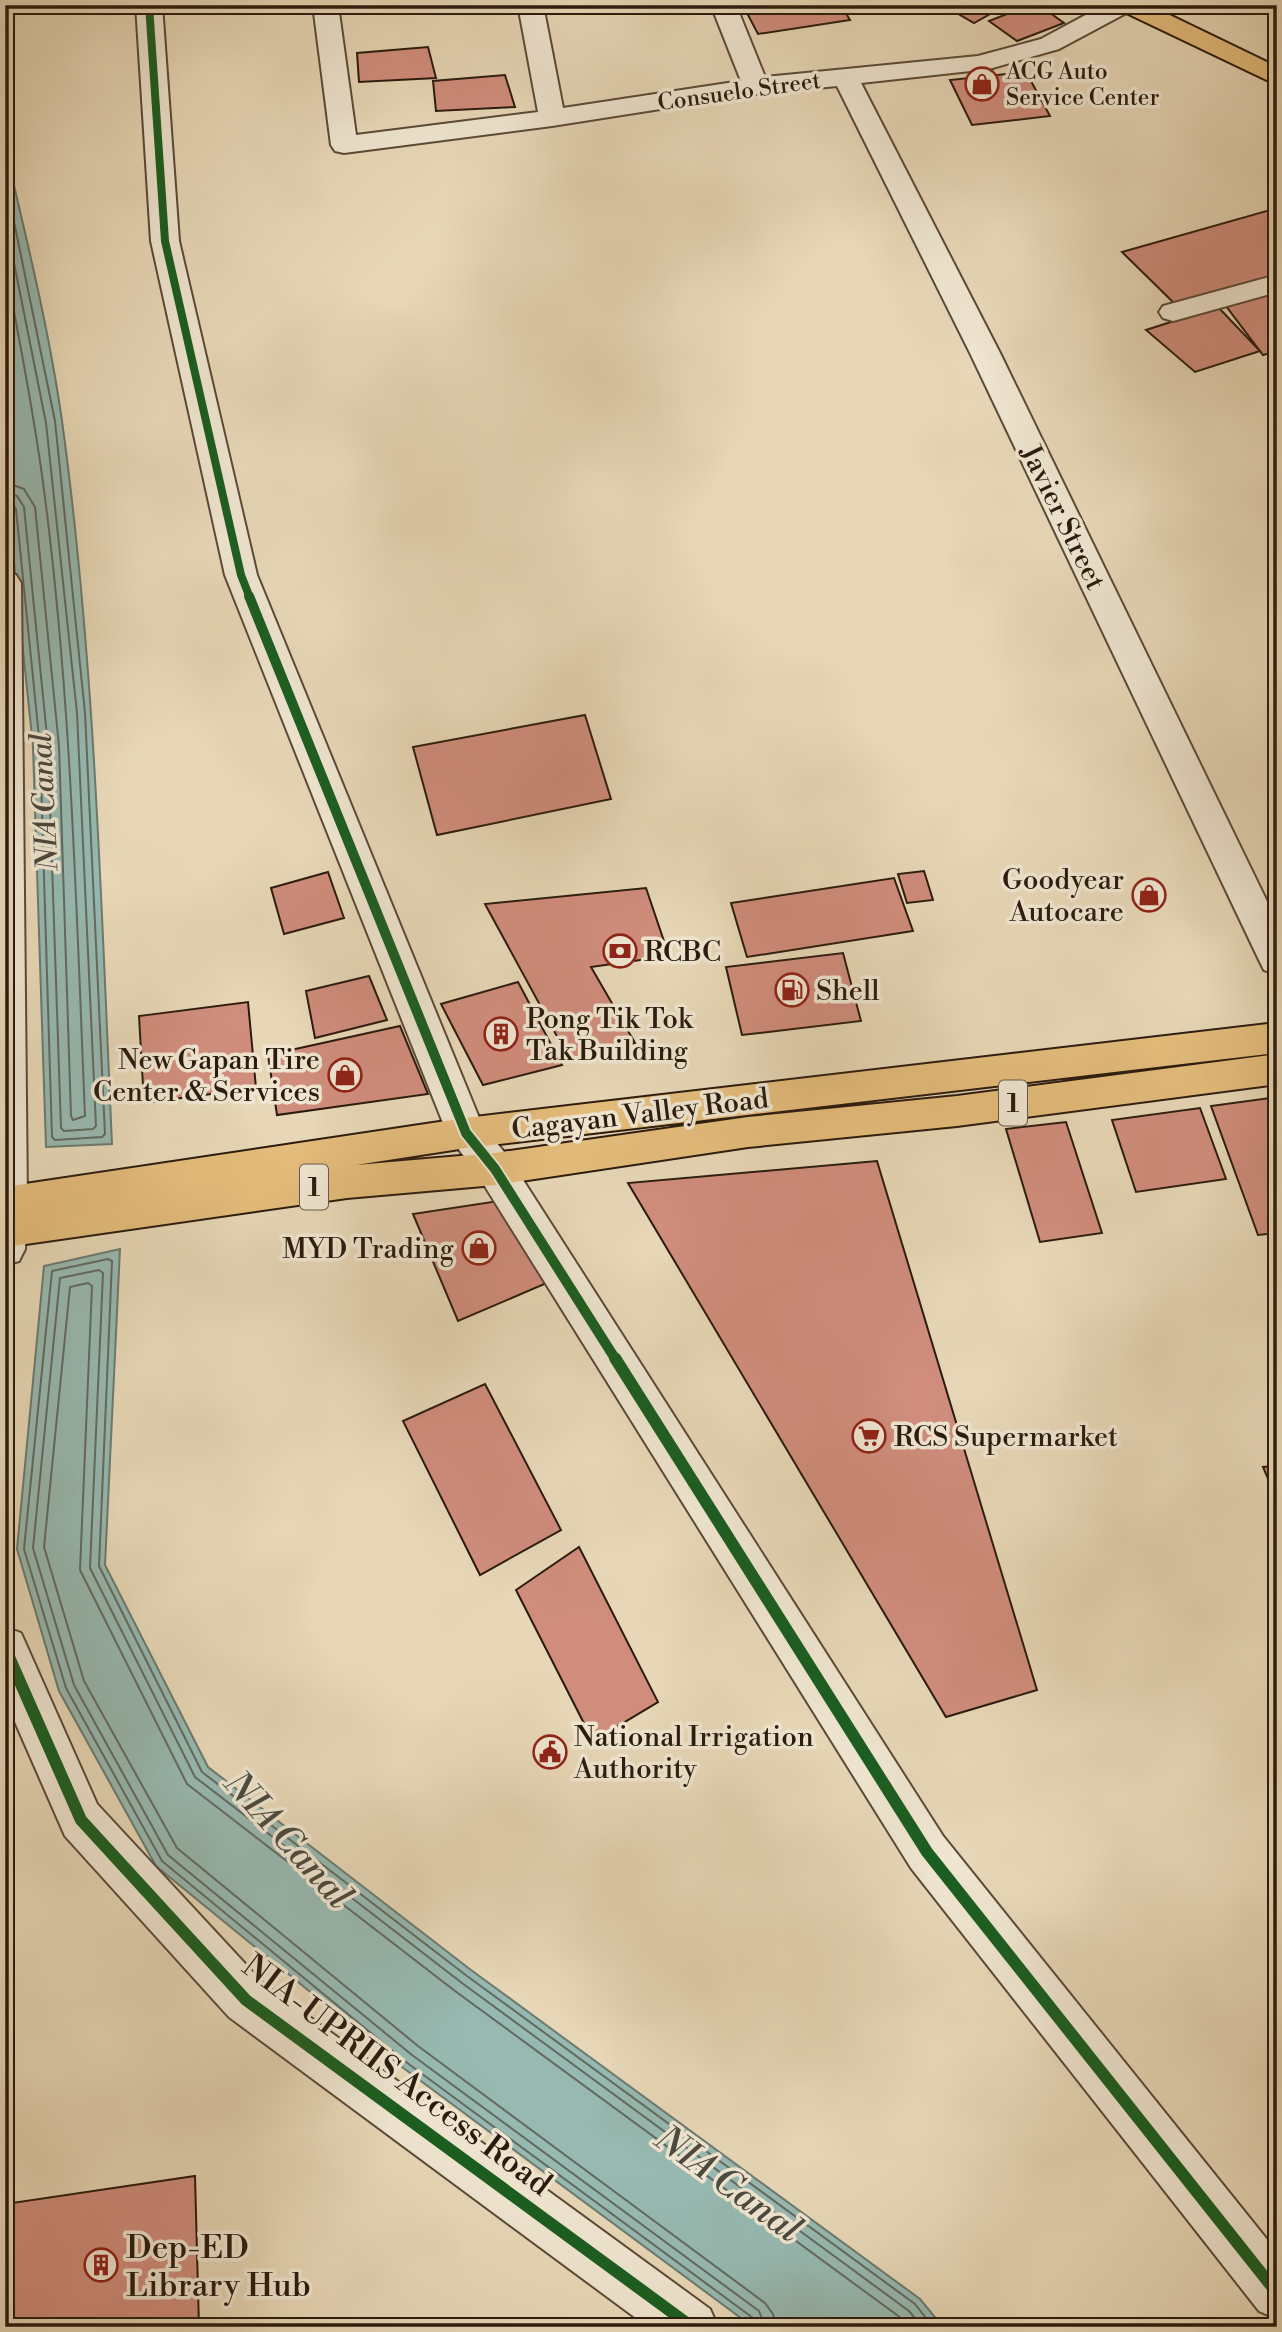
<svg xmlns="http://www.w3.org/2000/svg" width="1282" height="2332" font-family="'Libre Bodoni',serif">
<style>
.water{fill:#97b9b1;stroke:#6c7a70;stroke-width:2}
.lines{fill:none;stroke-linecap:round;stroke-linejoin:round}
.shore{stroke:#616a60;stroke-width:2}
.building{fill:#d08d7c;stroke:#2b1b0e;stroke-width:2}
.street-casing{stroke:#5a4a38;stroke-width:4}
.highway-casing{stroke:#2b1b0e;stroke-width:4}
.street{fill:#efe5d0;fill-rule:evenodd}
.highway{fill:#e4bc7b;fill-rule:evenodd}
.cycleway-far2-casing{stroke:#efe5d0;stroke-width:11}
.cycleway-far1-casing{stroke:#efe5d0;stroke-width:14}
.cycleway-casing{stroke:#efe5d0;stroke-width:17}
.cycleway-far2{stroke:#1b5e20;stroke-width:8}
.cycleway-far1{stroke:#1b5e20;stroke-width:10}
.cycleway{stroke:#1b5e20;stroke-width:12}
.labels{text-anchor:middle;stroke-width:7;stroke-linejoin:round;paint-order:stroke}
.far-poi-label{font-size:23px;fill:#2b1b0e;stroke:#efe5d0;text-anchor:start}
.far-street-label{font-size:23px;fill:#2b1b0e;stroke:#efe5d0}
.shield{fill:#efe5d0;stroke:#665848;stroke-width:2}
.shield-label{font-size:26px;font-weight:bold;fill:#2b1b0e}
.street-label{font-size:28px;fill:#2b1b0e;stroke:#efe5d0}
.poi-label{font-size:28px;fill:#2b1b0e;stroke:#efe5d0;text-anchor:start}
.water-label{font-size:30px;font-style:italic;fill:#4b4a3f;stroke:#efe5d0}
.near-street-label{font-size:33px;fill:#2b1b0e;stroke:#efe5d0}
.near-poi-label{font-size:33px;fill:#2b1b0e;stroke:#efe5d0;text-anchor:start}
.near-water-label{font-size:37px;font-style:italic;fill:#4b4a3f;stroke:#efe5d0}
</style>
<rect width="100%" height="100%" fill="#e7d7b6"/>
<filter id="stains"><feTurbulence type="fractalNoise" baseFrequency=".00286" numOctaves="4"/><feColorMatrix values="0 0 0 0 .2 0 0 0 0 .09 0 0 0 0 .02 0 0 0 .5 -.17"/></filter>
<radialGradient id="worn" r=".72"><stop offset=".6" stop-color="#630" stop-opacity="0"/><stop offset="1" stop-color="#630" stop-opacity=".3"/></radialGradient>
<g class="water">
<path d="M5 147C26 237 49 329 62 421 95 661 101 903 112 1144L46 1147 33 747 5 475Z"/>
<path d="M120 1249 105 1565 208 1767 471 1970 920 2299 943 2327H753L402 2067 156 1866 59 1691 17 1549 44 1266Z"/>
</g>
<g class="lines">
<g class="shore">
<path d="M5 178 55 421 85 713 105 1134 102 1137 55 1140 52 1137 40 747 16 509 12 503 5 501"/>
<path d="M5 218 46 423 77 713 96 1126 93 1129 64 1131 61 1128 48 746 24 507 17 496 5 492"/>
<path d="M5 266C19 336 32 405 42 475 71 687 76 902 85 1116L73 1120 71 1116 59 746 35 507 24 489 5 482"/>
<path d="M756 2327 753 2318 406 2062 162 1861 66 1688 24 1549 52 1271 108 1259 112 1261 99 1566 202 1772 467 1976 915 2304 933 2327"/>
<path d="M765 2327 759 2311 412 2055 168 1855 74 1685 33 1548 60 1278 99 1270 103 1273 90 1568 195 1777 462 1983 909 2311 922 2327"/>
<path d="M776 2327 773 2314 765 2303 418 2046 177 1848 84 1681 44 1547 70 1287 88 1283 92 1286 80 1570 187 1784 455 1991 901 2318 908 2327"/>
</g>
</g>
<g class="building">
<path d="M800 5H841L850 20 758 34 747 13Z"/>
<path d="M849 5H882L857 12Z"/>
<path d="M943 5H1006L974 23Z"/>
<path d="M1030 5H1039L1064 23 1017 41 989 21Z"/>
<path d="M428 47 436 78 359 82 357 53Z"/>
<path d="M1026 72 1050 116 972 125 950 80Z"/>
<path d="M505 75 515 107 436 111 433 81Z"/>
<path d="M1277 208V276L1177 306 1122 252Z"/>
<path d="M1277 292V351L1263 355 1226 306Z"/>
<path d="M1218 307 1260 351 1195 372 1146 330Z"/>
<path d="M585 715 611 799 437 835 413 747Z"/>
<path d="M924 871 933 900 907 903 898 874Z"/>
<path d="M328 872 344 918 284 934 271 888Z"/>
<path d="M894 878 913 931 747 957 731 903Z"/>
<path d="M646 888 669 956 591 967 635 1043 571 1062 485 904Z"/>
<path d="M843 953 861 1021 742 1035 726 967Z"/>
<path d="M369 976 387 1020 315 1038 306 991Z"/>
<path d="M518 982 562 1065 483 1085 441 1004Z"/>
<path d="M248 1002 256 1088 144 1103 139 1016Z"/>
<path d="M400 1026 428 1094 277 1115 268 1055Z"/>
<path d="M1277 1097V1233L1258 1235 1211 1106Z"/>
<path d="M1200 1108 1226 1179 1136 1192 1112 1120Z"/>
<path d="M1066 1122 1102 1233 1040 1242 1006 1129Z"/>
<path d="M877 1161 1037 1690 946 1717 628 1183Z"/>
<path d="M505 1200 549 1282 458 1321 413 1214Z"/>
<path d="M485 1384 561 1530 480 1575 403 1421Z"/>
<path d="M1277 1466V1500L1263 1467Z"/>
<path d="M579 1547 658 1702 593 1741 516 1590Z"/>
<path d="M195 2176 199 2327H5V2204Z"/>
</g>
<g class="lines">
<defs>
<g id="street">
<path d="M136 5H162L179 241 257 575 482 1125 509 1158 943 1836 1277 2252V2319L1259 2311 911 1868 481 1180 447 1133 225 575 151 241Z"/>
<path d="M313 5H338L356 135 538 112 518 5H543L563 108 741 81 711 5H736L765 77 978 56 1041 39 1104 5H1135L1132 10 1059 49 989 69 861 83 1000 353 1277 922V974L1264 970 1259 960 970 353 837 86 756 94 552 126 344 153 335 151 331 145Z"/>
<path d="M1277 275V292L1173 321 1163 318 1159 312 1163 306Z"/>
<path d="M5 572 16 575 21 583 27 1202 25 1249 19 1261 5 1265Z"/>
<path d="M5 1627 21 1633 97 1804 263 1983 710 2309 718 2327H648L229 2017 65 1836 5 1699Z"/>
</g>
<g id="highway">
<path d="M1117 5H1149L1277 67V85L1120 10Z"/>
<path d="M1277 1023V1053L466 1148 356 1165 495 1153 748 1117 957 1096 1277 1054V1084L957 1126 748 1147 495 1185 347 1198 5 1247V1187L466 1118Z"/>
</g>
</defs>
<use href="#street" class="street-casing"/>
<use href="#highway" class="highway-casing"/>
<use href="#street" class="street"/>
<use href="#highway" class="highway"/>
<defs>
<path id="cycleway-far2" d="M149 5 165 241 241 575 250 598"/>
<path id="cycleway-far1" d="M249 596 466 1133 495 1169 616 1360"/>
<g id="cycleway">
<path d="M615 1358 927 1852 1277 2293"/>
<path d="M5 1648 81 1820 246 2000 692 2327"/>
</g>
</defs>
<use href="#cycleway-far2" class="cycleway-far2-casing"/>
<use href="#cycleway-far1" class="cycleway-far1-casing"/>
<use href="#cycleway" class="cycleway-casing"/>
<use href="#cycleway-far2" class="cycleway-far2"/>
<use href="#cycleway-far1" class="cycleway-far1"/>
<use href="#cycleway" class="cycleway"/>
</g>
<defs>
<symbol id="shop-ring" viewBox="-11 -11 22 22"><circle r="9.5" fill="#efe5d0" stroke="#8f2418" stroke-width="1.5"/><path d="M-5-2.5h2.3a2.7 3.5 0 0 1 5.4 0H5L5.5 6h-11ZM-1.5-2.5h3a1.5 2.3 0 0 0-3 0Z" fill="#8f2418"/></symbol>
<symbol id="bank-ring" viewBox="-11 -11 22 22"><circle r="9.5" fill="#efe5d0" stroke="#8f2418" stroke-width="1.5"/><path d="M-6-4H6V4H-6ZM0-2.3a2.3 2.3 0 1 0 0 4.6a2.3 2.3 0 1 0 0-4.6Z" fill="#8f2418"/></symbol>
<symbol id="fuel-ring" viewBox="-11 -11 22 22"><circle r="9.5" fill="#efe5d0" stroke="#8f2418" stroke-width="1.5"/><path d="M-5.5-6h7V0h2V4h1.3V-2.5L3-4.5l.8-.8L6-3V5H2.5V1h-1V6h-7ZM-4.2-4.7v3.2H.2V-4.7Z" fill="#8f2418"/></symbol>
<symbol id="building-ring" viewBox="-11 -11 22 22"><circle r="9.5" fill="#efe5d0" stroke="#8f2418" stroke-width="1.5"/><path d="M-4-6H4V6H1V3H-1V6H-4ZM-2.5-4.3h1.7v1.8h-1.7ZM.8-4.3h1.7v1.8H.8ZM-2.5-1h1.7V.8h-1.7ZM.8-1h1.7V.8H.8Z" fill="#8f2418"/></symbol>
<symbol id="supermarket-ring" viewBox="-11 -11 22 22"><circle r="9.5" fill="#efe5d0" stroke="#8f2418" stroke-width="1.5"/><path d="M-6-5.5h2.5l.6 2H6L4.5 2H-2.5L-4.4-4H-6ZM-1.5 3.2a1.3 1.3 0 1 0 .1 0ZM3 3.2a1.3 1.3 0 1 0 .1 0Z" fill="#8f2418"/></symbol>
<symbol id="civic-ring" viewBox="-11 -11 22 22"><circle r="9.5" fill="#efe5d0" stroke="#8f2418" stroke-width="1.5"/><path d="M-.6-6.5H3V-4.5H.6V-3L4-1V1h2V6H-6V1h2V-1L-.6-3ZM-1.2 2.5V6h2.4V2.5Z" fill="#8f2418"/></symbol>
</defs>
<g fill-rule="evenodd">
<use href="#shop-ring" x="963" y="65" width="38" height="38"/>
<use href="#shop-ring" x="1130" y="876" width="38" height="38"/>
<use href="#bank-ring" x="601" y="932" width="38" height="38"/>
<use href="#fuel-ring" x="773" y="971" width="38" height="38"/>
<use href="#building-ring" x="482" y="1015" width="38" height="38"/>
<use href="#shop-ring" x="326" y="1056" width="38" height="38"/>
<use href="#shop-ring" x="460" y="1229" width="38" height="38"/>
<use href="#supermarket-ring" x="850" y="1417" width="38" height="38"/>
<use href="#civic-ring" x="531" y="1733" width="38" height="38"/>
<use href="#building-ring" x="82" y="2246" width="38" height="38"/>
</g>
<g class="labels">
<g class="far-poi-label">
<text x="1006" y="79">ACG Auto<tspan x="1006" dy="26">Service Center</tspan></text>
</g>
<g class="far-street-label">
<text transform="translate(739 91) rotate(-8)" y="8">Consuelo Street</text>
</g>
<g class="shield">
<rect x="999" y="1080.5" width="28" height="45" rx="5"/>
<rect x="300" y="1164.5" width="28" height="45" rx="5"/>
</g>
<g class="shield-label">
<text x="1013" y="1112">1</text>
<text x="314" y="1196">1</text>
</g>
<g class="street-label">
<text transform="translate(1064 517) rotate(64)" y="10">Javier Street</text>
<text transform="translate(640 1113) rotate(-7)" y="10">Cagayan Valley Road</text>
</g>
<g class="poi-label">
<text x="1124" y="889" text-anchor="end">Goodyear<tspan x="1124" dy="32">Autocare</tspan></text>
<text x="644" y="961">RCBC</text>
<text x="816" y="1000">Shell</text>
<text x="526" y="1028">Pong Tik Tok<tspan x="526" dy="32">Tak Building</tspan></text>
<text x="320" y="1069" text-anchor="end">New Gapan Tire<tspan x="320" dy="32">Center &amp; Services</tspan></text>
<text x="454" y="1258" text-anchor="end">MYD Trading</text>
<text x="894" y="1446">RCS Supermarket</text>
<text x="574" y="1746">National Irrigation<tspan x="574" dy="32">Authority</tspan></text>
</g>
<g class="water-label">
<text transform="translate(44 802) rotate(-93)" y="10">NIA Canal</text>
</g>
<g class="near-street-label">
<text transform="translate(398 2074) rotate(37)" y="12">NIA-UPRIIS Access Road</text>
</g>
<g class="near-poi-label">
<text x="126" y="2258">Dep-ED<tspan x="126" dy="38">Library Hub</tspan></text>
</g>
<g class="near-water-label">
<text transform="translate(289 1839) rotate(48)" y="13">NIA Canal</text>
<text transform="translate(729 2183) rotate(36)" y="13">NIA Canal</text>
</g>
</g>
<rect width="1282" height="2332" fill="none" stroke="#e7d7b6" stroke-width="28"/>
<rect x="7" y="7" width="1268" height="2318" fill="none" stroke="#2b1b0e" stroke-width="3.5"/>
<rect x="14" y="14" width="1254" height="2304" fill="none" stroke="#2b1b0e" stroke-width="2"/>
<rect width="100%" height="100%" filter="url(#stains)"/>
<rect width="100%" height="100%" fill="url(#worn)"/>
</svg>
